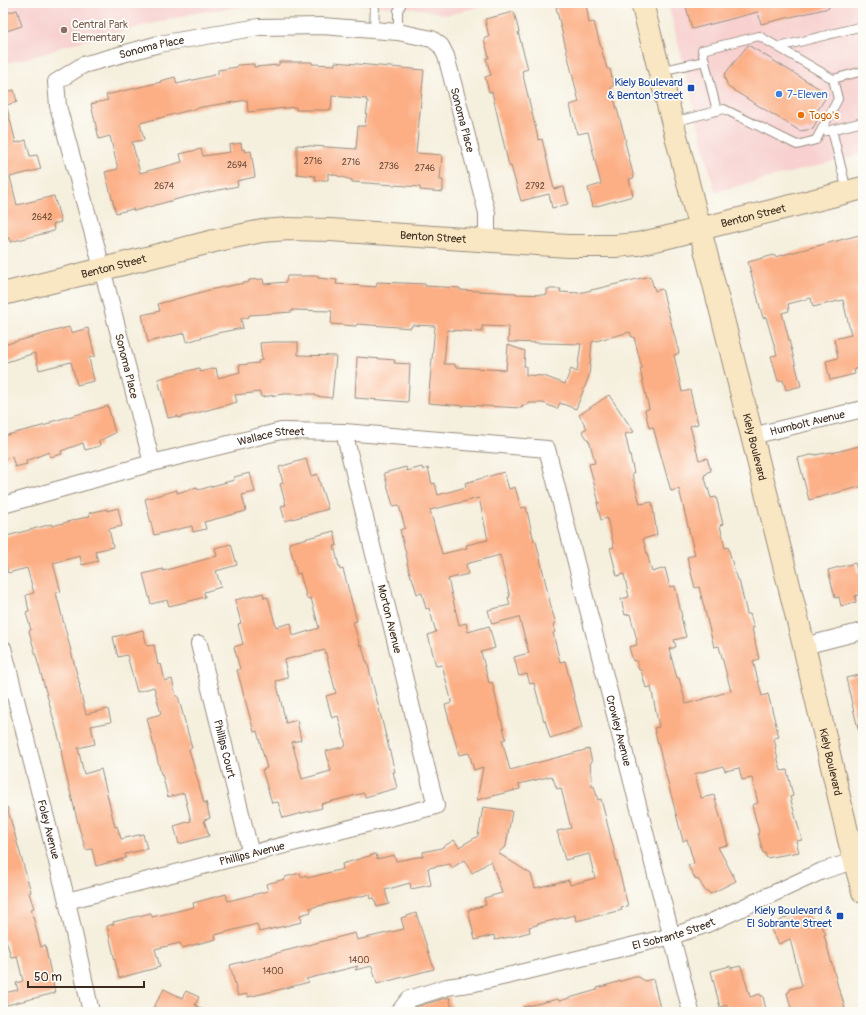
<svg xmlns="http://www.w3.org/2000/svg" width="866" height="1015" font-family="Pangolin,sans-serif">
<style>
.built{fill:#f7d0cf}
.building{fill:#fcae84;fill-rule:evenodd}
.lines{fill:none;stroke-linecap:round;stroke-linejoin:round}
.service-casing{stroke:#988c7e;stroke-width:10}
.minor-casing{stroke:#988c7e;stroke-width:18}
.secondary-casing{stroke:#988c7e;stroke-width:24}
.service{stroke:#fff;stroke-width:8}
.minor{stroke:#fff;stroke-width:16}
.secondary{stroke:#f9e7c3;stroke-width:22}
.education-dot{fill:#8d6e63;stroke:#fdfcf7;stroke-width:1.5}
.transit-dot{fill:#1a4fb4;stroke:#fdfcf7;stroke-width:1.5}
.shop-dot{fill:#3f7fe0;stroke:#fdfcf7;stroke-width:1.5}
.food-dot{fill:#e8710a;stroke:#fdfcf7;stroke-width:1.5}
.labels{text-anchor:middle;stroke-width:3.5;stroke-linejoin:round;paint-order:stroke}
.number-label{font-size:9px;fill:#6b4b38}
.education-label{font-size:11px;fill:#785e54;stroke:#fdfcf7;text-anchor:start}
.street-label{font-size:11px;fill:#3b2a1e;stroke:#fdfcf7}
.transit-label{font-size:11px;fill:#164399;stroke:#fdfcf7;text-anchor:end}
.shop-label{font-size:11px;fill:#366cbe;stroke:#fdfcf7;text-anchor:start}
.food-label{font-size:11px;fill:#c56008;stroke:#fdfcf7;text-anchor:start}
</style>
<rect width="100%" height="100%" fill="#fdfcf7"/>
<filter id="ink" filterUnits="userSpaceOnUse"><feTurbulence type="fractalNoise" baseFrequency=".025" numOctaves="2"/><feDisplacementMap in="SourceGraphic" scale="8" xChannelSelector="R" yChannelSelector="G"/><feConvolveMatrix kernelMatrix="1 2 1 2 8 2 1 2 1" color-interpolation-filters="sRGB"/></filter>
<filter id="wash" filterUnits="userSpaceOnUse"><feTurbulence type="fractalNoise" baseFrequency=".012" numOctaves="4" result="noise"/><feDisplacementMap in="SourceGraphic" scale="16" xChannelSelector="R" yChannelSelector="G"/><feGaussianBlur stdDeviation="0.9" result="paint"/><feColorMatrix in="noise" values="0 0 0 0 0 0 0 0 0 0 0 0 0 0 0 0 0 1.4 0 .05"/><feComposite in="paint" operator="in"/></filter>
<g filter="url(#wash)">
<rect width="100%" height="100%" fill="#f5efdd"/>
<g class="built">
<path d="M3 3H493L447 15 421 9 346 4 244 6 195 13 63 46 47 53 3 64Z"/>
<path d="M668 3H863V154L715 192Z"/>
</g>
<g id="blocks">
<g class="building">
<path d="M572 3H584L587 9 589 23 594 22 604 59V58L607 69H610L614 86H612L611 88 626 141 625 142 634 178 629 179 633 196 593 207 588 188 601 184 588 132 577 134 570 105 579 102 556 7Z"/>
<path d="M685 3H828L829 8 761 24 758 12 692 29Z"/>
<path d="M17 10 22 26 3 32V14Z"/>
<path d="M514 12 519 32H518L528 69 522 71 538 138 539 140 542 139 554 189 564 187 568 204 552 208 549 194 521 201 511 166H509L492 92H489L485 77 491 75 486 58H489L484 38 489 37 485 19Z"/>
<path d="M748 45 828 94 814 116 818 118 813 129 800 131 728 87 724 75Z"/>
<path d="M279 62H312V64L335 65V62L424 70 416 153 442 155 440 180H443V192L420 190V187L408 186 352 182V180L328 173V180H315V176L297 174V145L356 149 358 126H365L368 101H366L367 99 332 96 331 110H296V107L248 112 247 100 202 107 140 123 144 140 132 142 140 173 182 162 180 154 201 149 203 156 230 152 229 145 241 143 242 150 244 149 245 152 251 151 255 177 237 181 238 186 185 197 134 211 133 209 116 213 105 172 118 169 110 136 99 139 91 104 108 100 106 95 161 82 160 81 175 77 177 84 218 74V70L237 67V65L254 64V67L279 65Z"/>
<path d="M14 90 17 102 3 106V93Z"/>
<path d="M3 108H7L16 143 26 140 30 156 37 155 41 169 10 177 17 205 54 196 61 222 53 224 54 231 10 242 9 238 3 240Z"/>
<path d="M863 234V368L854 369 855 374 830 380 826 361 838 358 834 339 851 335 843 300 813 307 811 298 788 304 789 311 782 313 801 386 786 390 783 380 778 381 771 356 777 355 766 317 763 318 748 262 774 255 775 257Z"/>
<path d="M287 276H318V278L337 280 336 284 376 287 377 282 425 284V286L460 288V290L516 293V294L547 295V289H561L560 292 579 293 650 276 655 291 662 289 679 353 674 355 682 392 690 390 698 424 690 426 699 460 707 458 711 471 707 472V474L704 475 711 498 716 497 723 524 720 525 725 548 728 547 737 580H739L747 614H750L754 628H752L759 659 753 661 762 696 768 694 779 737 774 738 776 747 775 748 781 771 787 770 793 796 790 797 802 840 796 841 799 852 767 858 765 853H763L758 833 759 832 752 805 758 803 752 778 742 780 739 768 725 771 723 766 695 774 701 798 714 795 728 845 718 847 736 881 710 894 708 891 706 892 698 879 696 880 688 866 694 863 687 839 683 841 654 728 659 727 651 687 646 688 641 670H639L636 660 633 661 629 647 637 645 636 641 637 640 630 614 625 615 621 599 629 597 624 574 617 576 610 548 614 547 607 518 601 520 597 503H599L589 464 595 463 590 443 582 431 587 428 579 415 609 395 634 432 625 434 634 473 632 474 640 504 652 502 657 535 643 539 652 572 665 568 670 587 675 586 682 617H681L686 637 674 640 676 647 669 649 677 678H679L686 704 731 691 719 646 714 647 699 587 695 588 687 557 695 555 679 489 671 491 653 427 649 428 645 410 649 409 640 369 642 368 634 337H632L630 332 592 342 589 376 576 409 560 403 557 409 543 403H528V405H522V408L464 405V406L428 403 435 326 412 325 411 328 357 324 356 326 331 324 332 311 292 310V312L249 315V317L241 319 243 328 217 333 187 342 185 333 148 342 142 315 160 311 158 304 209 290 249 282V280L263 279 264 284 286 282ZM482 326 509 327 508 342 581 344 577 372 571 369 565 384 544 376 526 375V366H524L525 351 508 345 506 370 455 367V364H444L447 330 482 332Z"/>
<path d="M69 327 71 333 88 328 95 356 89 358 94 381 77 385 71 362 39 370 35 353 3 363V345Z"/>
<path d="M273 342H298V355L336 356 332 398 315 396V394H284L261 397 260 392 235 395 237 402 178 418V416L168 418 158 379 199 368 200 372 216 368 218 378 240 372 239 365 259 363 258 361 262 360 260 343Z"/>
<path d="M357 357 395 360 394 363 410 364 408 402 355 398Z"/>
<path d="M108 406 115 433 99 441 100 446 85 450 83 443 61 451 62 454 50 457 49 452 26 461 27 464 15 467 12 457 3 459V436L50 424V422Z"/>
<path d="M863 445V486L809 500 798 458 815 454V455L831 452 832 453Z"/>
<path d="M306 459 311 476 317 474 328 509 285 521 281 506 286 505 280 484 283 483 279 467Z"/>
<path d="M406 467 407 471 422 467 423 470 428 468 432 484 435 483 438 495 466 487 465 483 504 472 509 489 515 487 521 508 526 507 534 541H536L552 611 556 623 553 624 555 632 553 633 560 662 565 661 582 728 550 738 545 720 544 721 534 683 530 684 527 674 519 676 514 657 529 653 519 617 492 624 488 610 510 605 508 597H510L500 555 466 564 468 574 448 579 459 625 466 623 468 632 489 626 495 648 481 652 489 683 492 682 506 739 502 740 510 770 589 749 592 762H590L592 786H594L598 800 601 799 628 906 621 907 622 910 576 921 575 915 537 924V925L529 927 530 932 515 936 495 940 494 935 475 940 468 910 486 905 484 898 502 893 491 861 472 873 464 860 452 868 450 864 428 868 431 885 411 889 410 883 385 890 389 904 377 907 374 898 371 899 370 894 310 908 311 912 300 915 302 922 259 932 257 924 215 935 216 939 182 948 180 943 155 949 160 967 119 978 107 926 114 924 113 922 151 913 152 917 169 913 194 907 193 903 226 894 228 901 268 891 266 884 285 879V877L300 873 301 877 306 875 307 878 343 869 342 864 376 854 377 859 394 855 396 861 423 856V852L441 848 454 840 459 847 478 836 483 807 512 811 506 846 498 853 531 874 535 888 569 880 570 885 595 878 589 854 565 860 557 831 571 828 561 788 557 789 552 776 519 784 520 789 477 800 483 767 474 770 469 753 459 755 445 705 452 703 442 665 436 666 428 635 436 632 429 608 426 609 422 593 417 594 412 577H411L407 563 408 562 400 530 405 528 399 505 393 506 384 473ZM479 498 488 540 466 545 467 548 442 554 430 510Z"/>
<path d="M250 473 255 492 242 495 246 511 204 522 206 529 193 532 192 526 154 535 145 499 177 490V493L197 487 198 490 234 480V477Z"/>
<path d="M118 508 122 526 109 529 113 547 95 551 98 561 82 565 80 556 53 563 61 592 56 593 80 686H79L86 714 108 709 111 722 91 726 95 744 78 748 84 774 101 769 115 827 117 826 121 839 143 834 147 849 125 854 126 858 96 866 92 849 86 850 80 831 64 767 61 750 62 749 29 631 31 630 26 613 29 612 26 595 34 593 27 568 8 573 3 555V537L52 524V526L90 516 89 513 107 509V511Z"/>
<path d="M334 531 337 546H334L340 570 343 569 357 621 353 622 360 646H362L366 661H367L395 772H393L397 788 365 797 364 793 321 804 322 808 283 818 278 802 272 803 266 783 262 770 267 768 257 731 254 732 237 670 240 669 234 647 243 644 238 624 241 623 235 600 263 593 264 598 268 597 276 627 291 623 293 636 319 628 311 598 307 599 300 573 297 574 289 543ZM325 650 336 693 326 696 332 718 338 716 346 746 326 751 331 771 302 779 292 742 301 740 297 720 286 723 276 681 288 678 284 660Z"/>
<path d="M231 544 237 565 216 571 221 587 204 592 205 597 190 601 169 606 167 600 151 604 143 574 163 569V571L217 556 215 548Z"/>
<path d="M855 563 858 573 861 572 863 581V593L855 596 856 602 841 606 839 597 835 598 828 570Z"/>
<path d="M143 630 147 646 154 645 158 665 161 664 165 681 172 679 176 696H178L192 748 189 749 204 803 206 802 210 818 204 820 209 836 179 844 174 826 191 821 184 793 168 797 162 774H161L147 718 161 714 154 687 137 692 127 655 118 657 113 637Z"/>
<path d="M863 674V729H858L846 678Z"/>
<path d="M7 807 31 892 29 893 34 908 31 909 41 947 45 945 55 993 7 1005 4 993 18 990 16 983 23 981 17 956 11 957 6 940 3 941V808Z"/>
<path d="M805 907 814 923 818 920 826 934 824 935 840 994H841L845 1008H844L845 1012H792L787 993 790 991V989L802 986 790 939 779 944 770 928 779 924 778 922Z"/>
<path d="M416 913 434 969 377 984 372 966 355 970 358 966 306 979 309 982 286 988 248 997 247 994 238 996 230 965 355 933 357 940 404 929 401 918Z"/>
<path d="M730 966 731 968 741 966 750 997 760 994 761 996H763L766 1010 759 1012H729L727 1005 720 1007 711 971Z"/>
<path d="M635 977H639L645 981 653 979 660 1008 657 1009 658 1012H524L523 1007 558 999 559 1001 597 990V988Z"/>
<path d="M164 989 182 998 186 991 199 997 195 1005 207 1012H151Z"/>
<path d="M449 997 453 1012H411L415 1007Z"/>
</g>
</g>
</g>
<g filter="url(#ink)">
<use href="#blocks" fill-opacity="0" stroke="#988c7e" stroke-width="1"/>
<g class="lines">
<defs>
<g id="service">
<path d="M374 30 375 3"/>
<path d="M398 32V11L402 3"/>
<path d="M779 47 863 26"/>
<path d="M660 71 705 61"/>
<path d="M833 79 863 71"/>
<path d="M673 122 724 109 797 145 816 140 838 99 833 79 759 36 702 50 717 111"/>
<path d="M832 130 847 191"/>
<path d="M827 131 863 122"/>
</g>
<g id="minor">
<path id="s1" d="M752 436 863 409"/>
<path id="s2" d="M152 463 96 245 58 106 56 82 83 65 159 44 259 27 322 26 398 32 432 39 441 46 446 56 487 213V241"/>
<path id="s3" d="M3 505 152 463 281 431 344 432 547 449 691 1012"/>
<path id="s4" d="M199 644 251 854"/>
<path d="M804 646 863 631"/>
<path id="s5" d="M3 648 67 901 91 1012"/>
<path id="s6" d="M67 901 436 806 344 432"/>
<path id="s7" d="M399 1012 409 999 447 987 475 983 511 975 672 936 705 925 822 871 863 858"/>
</g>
<g id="secondary">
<path id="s8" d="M642 3 727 335 804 646 849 840 863 892"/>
<path id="s9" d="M3 294 214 241 262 231 289 229 330 230 568 246H615L637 244 664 238 863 188"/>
</g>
</defs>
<use href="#service" class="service-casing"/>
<use href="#minor" class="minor-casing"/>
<use href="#secondary" class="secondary-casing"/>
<use href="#service" class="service"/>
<use href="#minor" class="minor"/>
<use href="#secondary" class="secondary"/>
</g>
</g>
<circle class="education-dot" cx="64" cy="30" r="4"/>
<g class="transit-dot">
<rect x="687" y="84" width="8" height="8" rx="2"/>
<rect x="836" y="912" width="8" height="8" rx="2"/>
</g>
<circle class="shop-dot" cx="779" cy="94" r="4"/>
<circle class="food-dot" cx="801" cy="115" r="4"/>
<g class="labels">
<g class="number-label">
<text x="313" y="164">2716</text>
<text x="351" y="165">2716</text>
<text x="237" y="168">2694</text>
<text x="389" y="169">2736</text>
<text x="425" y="171">2746</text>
<text x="164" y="189">2674</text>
<text x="535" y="189">2792</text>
<text x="42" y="220">2642</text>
<text x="359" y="963">1400</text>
<text x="273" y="974">1400</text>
</g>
<g class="education-label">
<text x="72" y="28">Central Park<tspan x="72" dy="13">Elementary</tspan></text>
</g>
<g class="street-label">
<text dy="4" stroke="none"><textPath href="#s2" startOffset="496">Sonoma Place</textPath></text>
<text dy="4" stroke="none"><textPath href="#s2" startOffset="868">Sonoma Place</textPath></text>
<text dy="4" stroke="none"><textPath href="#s9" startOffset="762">Benton Street</textPath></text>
<text dy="4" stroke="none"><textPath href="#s9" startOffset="438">Benton Street</textPath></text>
<text dy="4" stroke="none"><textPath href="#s9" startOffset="114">Benton Street</textPath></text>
<text transform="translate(127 366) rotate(76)" y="4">Sonoma Place</text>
<text dy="4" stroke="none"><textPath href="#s1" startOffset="57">Humbolt Avenue</textPath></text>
<text dy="4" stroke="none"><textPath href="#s3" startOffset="277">Wallace Street</textPath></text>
<text dy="4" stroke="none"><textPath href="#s8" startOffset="458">Kiely Boulevard</textPath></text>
<text transform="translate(390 619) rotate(76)" y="4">Morton Avenue</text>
<text dy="4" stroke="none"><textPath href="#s3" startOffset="845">Crowley Avenue</textPath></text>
<text dy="4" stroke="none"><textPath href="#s4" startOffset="108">Phillips Court</textPath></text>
<text dy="4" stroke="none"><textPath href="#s8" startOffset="782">Kiely Boulevard</textPath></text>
<text dy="4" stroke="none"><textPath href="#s5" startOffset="187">Foley Avenue</textPath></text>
<text dy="4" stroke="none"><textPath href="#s6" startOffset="191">Phillips Avenue</textPath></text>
<text dy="4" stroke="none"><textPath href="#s7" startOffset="289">El Sobrante Street</textPath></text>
</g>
<g class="transit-label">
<text x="683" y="86">Kiely Boulevard<tspan x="683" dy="13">&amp; Benton Street</tspan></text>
<text x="832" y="914">Kiely Boulevard &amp;<tspan x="832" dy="13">El Sobrante Street</tspan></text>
</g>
<g class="shop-label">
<text x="787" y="98">7-Eleven</text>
</g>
<g class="food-label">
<text x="809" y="119">Togo's</text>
</g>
</g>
<rect width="866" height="1015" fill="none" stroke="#fdfcf7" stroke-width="16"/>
<path d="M28 981v6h116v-6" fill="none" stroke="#3b2a1e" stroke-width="2"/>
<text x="34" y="981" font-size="12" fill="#3b2a1e" stroke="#fdfcf7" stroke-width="3" paint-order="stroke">50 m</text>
</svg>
